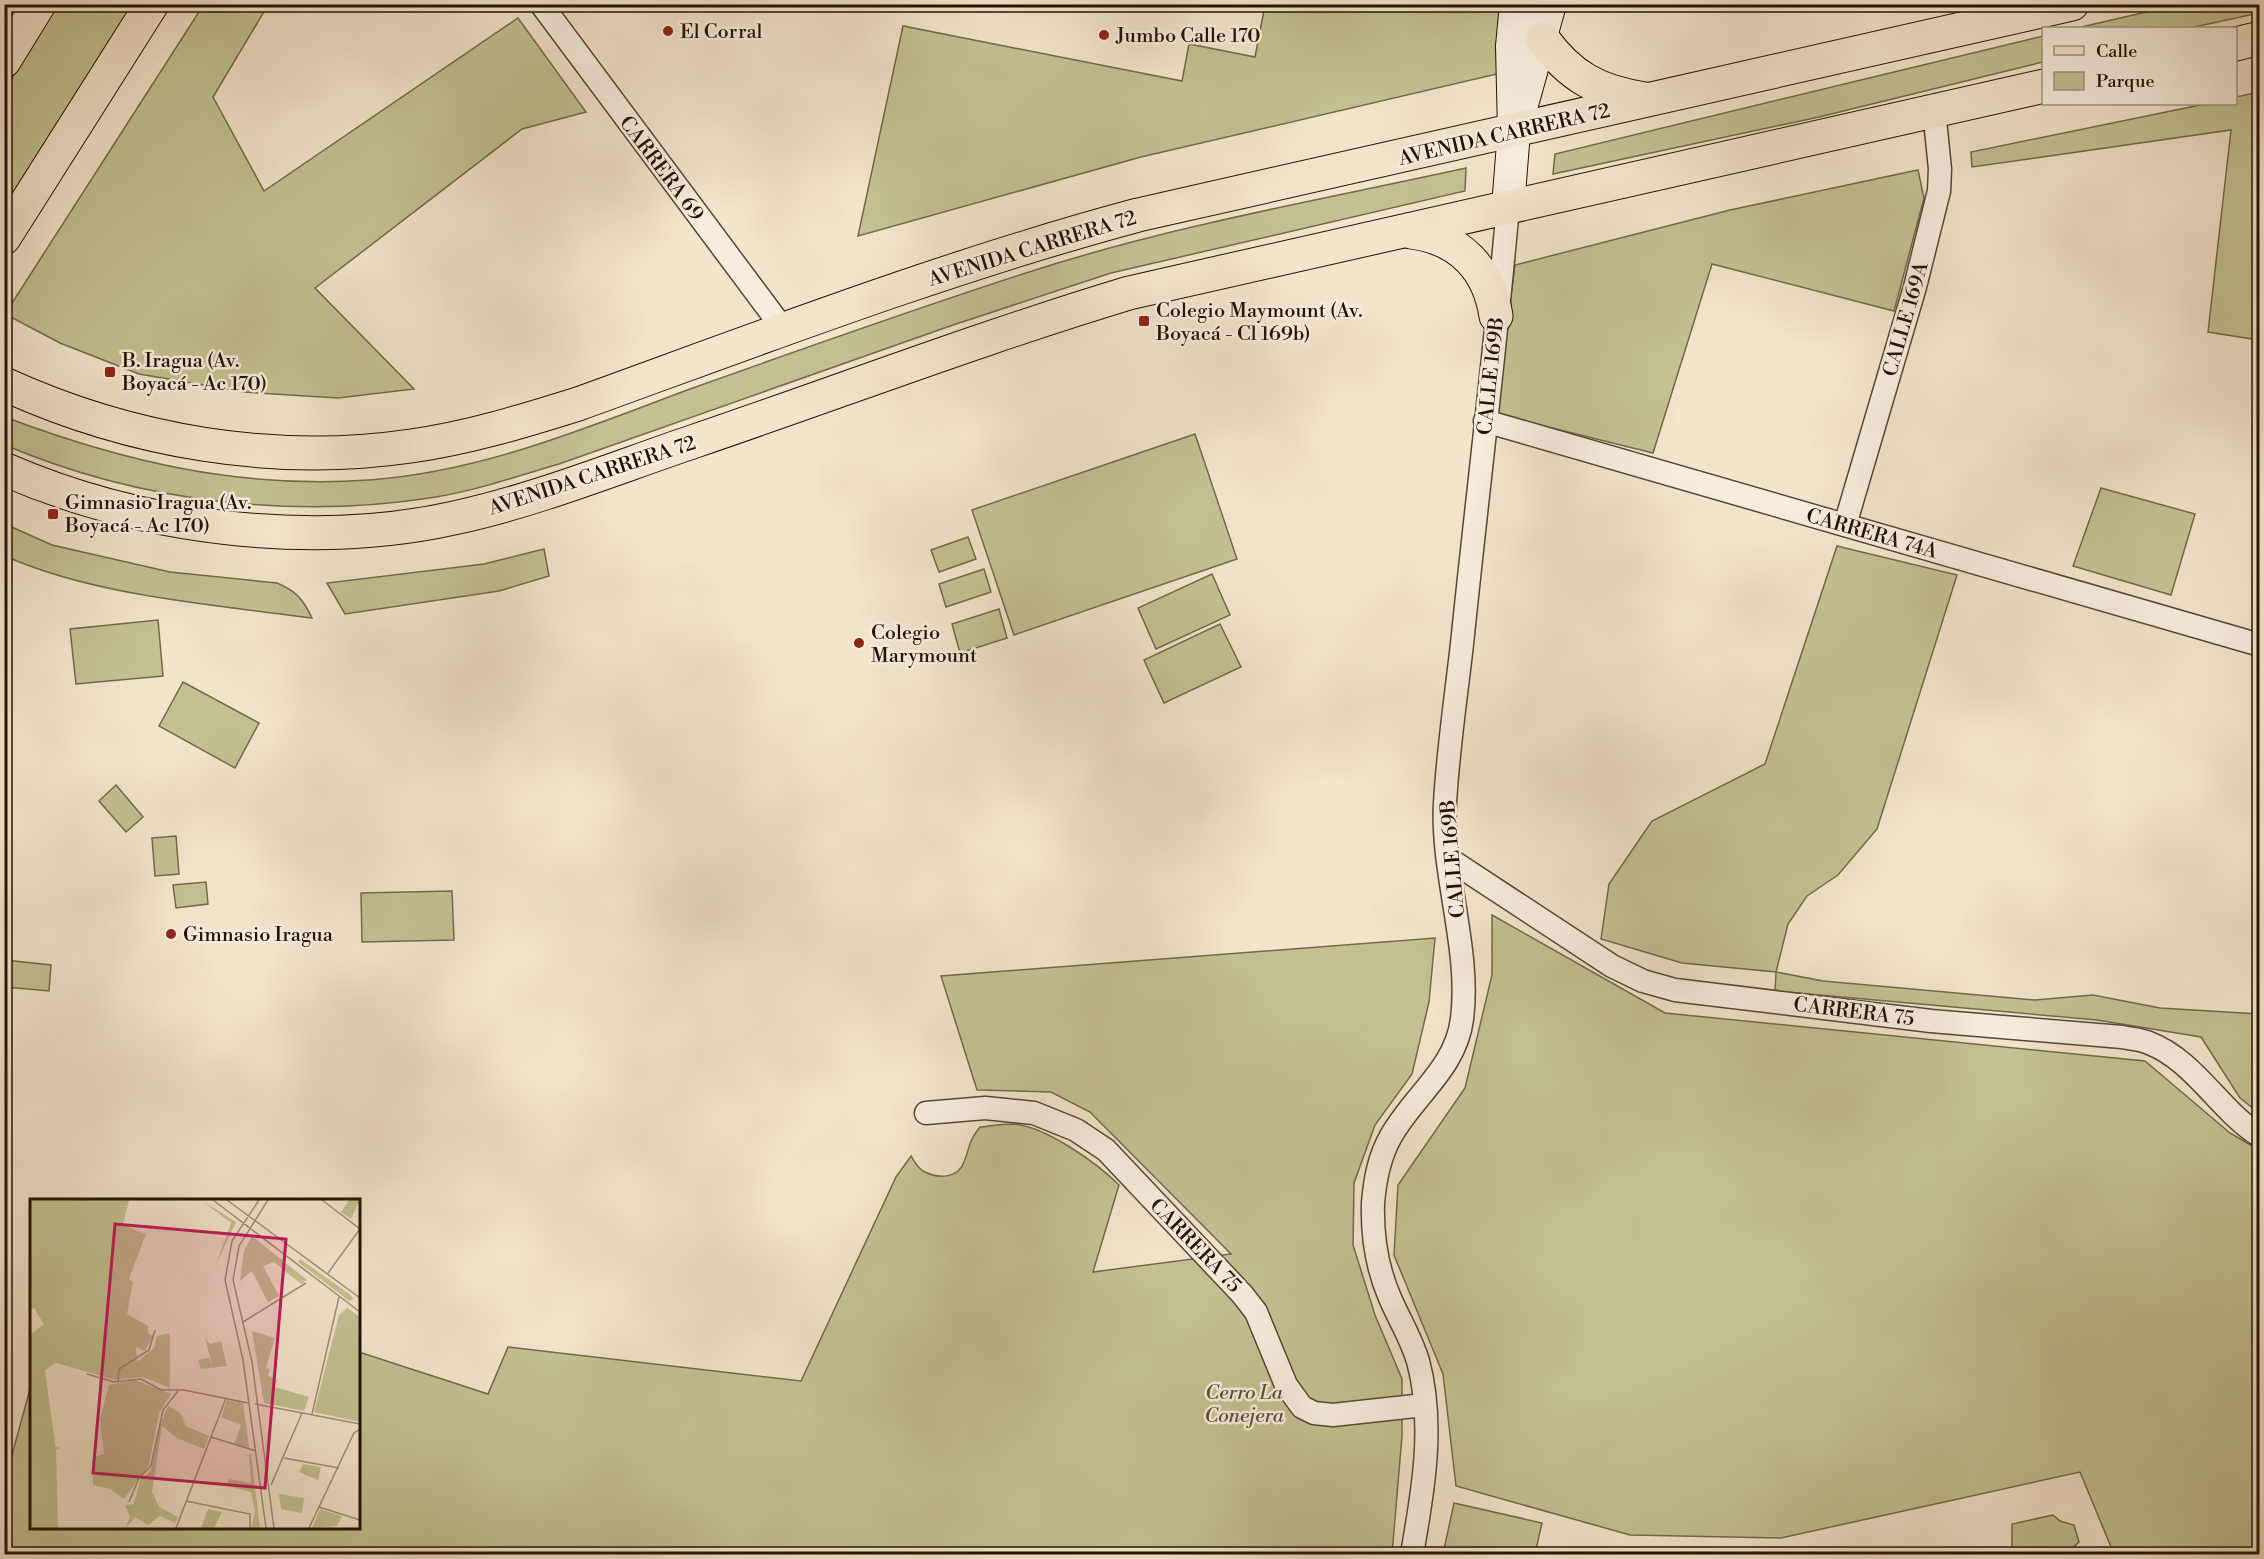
<svg xmlns="http://www.w3.org/2000/svg" width="2264" height="1559" font-family="'Libre Bodoni',serif">
<style>
.green{fill:#c3c192;stroke:#726a4a;stroke-width:1.5}
.lines{fill:none;stroke-linecap:round;stroke-linejoin:round}
.street-casing{stroke:#564734;stroke-width:25}
.secondary-casing{stroke:#211302;stroke-width:34}
.primary-casing{stroke:#211302;stroke-width:35}
.highway-casing{stroke:#211302;stroke-width:35}
.street{stroke:#f7edde;stroke-width:22}
.secondary{stroke:#f7edde;stroke-width:32}
.primary{stroke:#f3e4cc;stroke-width:33}
.highway{stroke:#f3e4cc;stroke-width:33}
.poi-dot{fill:#8f2418;stroke:#f7edde;stroke-width:2}
.labels{text-anchor:middle;stroke-width:5;stroke-linejoin:round;paint-order:stroke}
.poi-label{font-size:20px;fill:#211302;stroke:#f7edde;text-anchor:start}
.street-label{font-size:20px;fill:#211302;stroke:#f7edde}
.park-label{font-size:20px;font-style:italic;fill:#5a5034;stroke:#f7edde}
.inset-road{fill:none;stroke:#9f907b;stroke-width:1.5}
.view{fill:#c2185b;fill-opacity:0.15;stroke:#c2185b;stroke-width:3}
.inset-edge{fill:none;stroke:#211302;stroke-width:3}
</style>
<rect width="100%" height="100%" fill="#f3e4cc"/>
<filter id="stains"><feTurbulence type="fractalNoise" baseFrequency=".00333" numOctaves="4"/><feColorMatrix values="0 0 0 0 .2 0 0 0 0 .09 0 0 0 0 .02 0 0 0 .5 -.17"/></filter>
<radialGradient id="worn" r=".72"><stop offset=".6" stop-color="#630" stop-opacity="0"/><stop offset="1" stop-color="#630" stop-opacity=".3"/></radialGradient>
<g class="green">
<path d="M204 4 268 5 213 97 264 191 518 18 586 112 522 129 315 288 414 389 338 398 244 392 139 374 60 343 5 314Z"/>
<path d="M2181 4 2259 5V13L2190 28H2077Z"/>
<path d="M52 5H138L5 220V104L17 62Z"/>
<path d="M1265 5H1504L1497 74 1141 157 858 236 903 26 1182 81 1189 44 1255 57Z"/>
<path d="M2043 36V62L1819 117 1553 174 1555 154Z"/>
<path d="M2259 92V340L2208 332 2231 130 1972 167 1971 152 2205 104H2236V97Z"/>
<path d="M1466 168 1465 191 1111 273 953 325 559 464C518 476 478 490 436 497 292 520 139 502 5 445V417C124 462 240 489 369 480 482 472 585 428 690 389 802 349 915 309 1029 272 1171 226 1320 200 1466 168Z"/>
<path d="M1918 170 1924 198 1894 311 1712 264 1653 453 1496 414 1515 265 1730 210Z"/>
<path d="M1195 434 1237 559 1014 635 972 510Z"/>
<path d="M2101 488 2195 514 2171 595 2073 566Z"/>
<path d="M5 524 52 545 170 572 277 583C296 591 303 599 312 618 214 605 95 596 5 556Z"/>
<path d="M968 537 976 559 939 572 931 550Z"/>
<path d="M1837 546 1957 575 1877 829 1838 875 1807 896 1788 924 1776 972 1823 981 2035 1000 2093 995 2160 1008 2259 1014V1113L2240 1098 2201 1037 2097 1020 1775 991 1776 972 1682 963 1601 939 1609 884 1652 821 1765 764Z"/>
<path d="M544 549 549 576 499 591 345 614 327 583 484 564Z"/>
<path d="M984 569 991 592 946 607 939 584Z"/>
<path d="M1212 574 1230 615 1156 649 1138 608Z"/>
<path d="M999 609 1007 638 960 653 952 624Z"/>
<path d="M158 620 163 676 76 684 70 629Z"/>
<path d="M1220 624 1241 667 1164 703 1144 660Z"/>
<path d="M183 682 259 723 235 768 159 726Z"/>
<path d="M116 785 143 817 126 832 99 801Z"/>
<path d="M176 836 179 874 155 876 152 838Z"/>
<path d="M206 882 208 904 176 908 173 885Z"/>
<path d="M452 891 454 940 362 942 361 893Z"/>
<path d="M1492 915 1665 1013 2145 1061 2230 1133 2259 1150V1554H2114L2080 1472 1781 1538 1630 1535 1456 1486 1443 1374 1394 1255 1398 1185 1465 1088 1492 975Z"/>
<path d="M1435 938 1429 1002 1412 1074 1375 1125 1354 1183 1353 1245 1375 1315 1402 1379V1436L1392 1554H5V1481L31 1385 32 1528H358L359 1352 488 1394 508 1347 801 1381 896 1177 911 1156C914 1161 918 1168 923 1171 937 1179 958 1179 964 1162 971 1145 967 1144 980 1127 990 1126 1002 1124 1013 1124 1045 1126 1097 1163 1119 1185L1093 1272 1231 1254 1090 1112 1051 1092 977 1090 941 976Z"/>
<path d="M5 960 51 965 49 991 5 987Z"/>
<path d="M1454 1503 1542 1523 1535 1554H1443Z"/>
<path d="M2053 1515 2060 1521 2074 1525 2079 1542C2065 1559 2033 1551 2012 1549V1524Z"/>
</g>
<g class="lines">
<defs>
<g id="street">
<path d="M541 4 784 330"/>
<path d="M1485 421 2260 645"/>
<path d="M1845 525 1915 287 1939 191 1940 169 1934 110"/>
<path d="M1449 859 1612 966 1643 981 1675 990 1931 1021 2122 1037C2131 1039 2141 1039 2149 1043 2194 1060 2220 1111 2260 1136"/>
<path d="M926 1113 985 1108 1005 1110 1034 1113 1076 1130 1106 1150 1242 1294 1256 1312 1286 1385 1302 1407 1314 1413 1333 1415 1424 1405"/>
<path d="M1412 1554C1423 1492 1435 1424 1418 1361 1411 1338 1399 1319 1390 1298 1376 1266 1372 1236 1373 1203 1375 1179 1379 1157 1391 1136 1414 1095 1456 1068 1462 1019 1471 950 1441 872 1445 803 1448 750 1456 697 1462 644 1477 498 1495 353 1508 207"/>
</g>
<g id="secondary">
<path d="M1521 108 1550 4"/>
<path d="M1508 207 1514 131 1512 46 1516 4"/>
</g>
<g id="primary">
<path d="M4 61 39 4"/>
<path d="M4 238 152 4"/>
</g>
<g id="highway">
<path d="M1543 39C1570 77 1599 92 1645 99"/>
<path d="M2236 44 2260 38"/>
<path d="M1411 232C1460 238 1489 269 1496 316"/>
<path d="M4 384C131 442 274 466 411 446 468 438 524 421 578 404 763 337 948 266 1138 215L2072 4"/>
<path d="M4 469C139 528 310 550 454 518 537 500 615 468 695 441 839 392 983 337 1129 293L2044 86"/>
</g>
</defs>
<use href="#street" class="street-casing"/>
<use href="#secondary" class="secondary-casing"/>
<use href="#primary" class="primary-casing"/>
<use href="#highway" class="highway-casing"/>
<use href="#street" class="street"/>
<use href="#secondary" class="secondary"/>
<use href="#primary" class="primary"/>
<use href="#highway" class="highway"/>
</g>
<g class="poi-dot">
<circle cx="668" cy="31" r="6"/>
<circle cx="1104" cy="35" r="6"/>
<rect x="1138" y="315" width="12" height="12" rx="3"/>
<rect x="104" y="366" width="12" height="12" rx="3"/>
<rect x="47" y="508" width="12" height="12" rx="3"/>
<circle cx="859" cy="643" r="6"/>
<circle cx="171" cy="934" r="6"/>
</g>
<g class="labels">
<g class="poi-label">
<text x="680" y="38">El Corral</text>
<text x="1116" y="42">Jumbo Calle 170</text>
<text x="1156" y="317">Colegio Maymount (Av.<tspan x="1156" dy="23">Boyacá - Cl 169b)</tspan></text>
<text x="122" y="367">B. Iragua (Av.<tspan x="122" dy="23">Boyacá - Ac 170)</tspan></text>
<text x="65" y="509">Gimnasio Iragua (Av.<tspan x="65" dy="23">Boyacá - Ac 170)</tspan></text>
<text x="871" y="639">Colegio<tspan x="871" dy="23">Marymount</tspan></text>
<text x="183" y="941">Gimnasio Iragua</text>
</g>
<g class="street-label">
<text transform="translate(1504 134) rotate(-13)" y="7">AVENIDA CARRERA 72</text>
<text transform="translate(662 168) rotate(53)" y="7">CARRERA 69</text>
<text transform="translate(1032 248) rotate(-17)" y="7">AVENIDA CARRERA 72</text>
<text transform="translate(1905 319) rotate(-74)" y="7">CALLE 169A</text>
<text transform="translate(1490 376) rotate(-84)" y="7">CALLE 169B</text>
<text transform="translate(592 475) rotate(-18)" y="7">AVENIDA CARRERA 72</text>
<text transform="translate(1872 533) rotate(16)" y="7">CARRERA 74A</text>
<text transform="translate(1452 859) rotate(-95)" y="7">CALLE 169B</text>
<text transform="translate(1854 1011) rotate(7)" y="7">CARRERA 75</text>
<text transform="translate(1196 1245) rotate(46)" y="7">CARRERA 75</text>
</g>
<g class="park-label">
<text x="1244" y="1399">Cerro La<tspan x="1244" dy="23">Conejera</tspan></text>
</g>
</g>
<g transform="translate(30 1199)">
<rect width="330" height="330" fill="#f3e4cc"/>
<path d="M0 1H99L93 26 116 35 99 80 103 83 97 115 118 127V134L123 137 115 152 106 148 107 163 124 149 127 137 140 134V189L113 178 85 181 26 164 15 171 26 251 27 247 31 249 26 251 28 329H0V136L14 125 4 109 0 111ZM171 1 206 23 185 68 201 24ZM319 1H330L321 20 311 13ZM222 37 277 81 271 85 244 63 233 67 249 97 238 103 222 72 210 82 214 52ZM270 60 321 96 323 100 319 102 268 63ZM317 109 330 118V223L284 213 309 116ZM222 132 245 139 236 169 240 170 238 177 247 180 245 188 279 198 274 212 234 204ZM175 139 180 145 191 142 197 167 171 170 168 161 173 160 179 159 182 166ZM105 181 141 195 129 214 119 266 94 300 80 290 63 286 62 263 64 258 74 255 70 221 79 186ZM197 201 213 204 219 249 204 245 211 226 191 218ZM138 207 150 214 156 227 179 237 174 250 147 239 132 227 122 293 129 308 148 318 145 324 130 317 118 326 105 318 96 329 100 317 95 306 104 305 110 281 121 272 130 226ZM219 255H221L230 329H221L225 313 221 293 197 287 199 280 221 284ZM273 265 291 268 288 281 269 273ZM249 295 274 299 272 314 251 310ZM178 310 192 313 184 329H171ZM290 310 312 317 307 327 282 329Z" fill="#c3c192"/>
<path class="inset-road" d="M183 1 330 113M197 1 330 99M229 1 202 42 195 81 213 161 236 329M238 1 209 47 203 81 222 163 244 329M292 1 330 30 298 74M213 123 276 84M57 175 84 183 111 180 131 191H154L218 204M88 183 89 170 119 151 125 131M225 205 330 225M282 215 309 98M181 238 226 252M254 259 309 269M241 286 272 214M156 302 220 315V329M99 303 109 279 121 267 133 211 148 192M289 308 330 321M146 329 196 199M279 329 324 234 330 230"/>
<path class="view" d="M85 25 256 40 235 289 63 274Z"/>
<rect width="330" height="330" class="inset-edge"/>
</g>
<rect width="2264" height="1559" fill="none" stroke="#f3e4cc" stroke-width="24"/>
<rect x="6" y="6" width="2252" height="1547" fill="none" stroke="#211302" stroke-width="3"/>
<rect x="12" y="12" width="2240" height="1535" fill="none" stroke="#211302" stroke-width="1.5"/>
<rect x="2042" y="27" width="195" height="78" fill="#f7edde" stroke="#a19686" stroke-width="1.5"/>
<rect x="2054" y="46" width="30" height="9" fill="#f3e4cc" stroke="#a19686" stroke-width="1.5"/>
<text x="2096" y="57" font-size="18" fill="#211302">Calle</text>
<rect x="2054" y="72" width="30" height="18" fill="#c3c192" stroke="#a19686" stroke-width="1.5"/>
<text x="2096" y="87" font-size="18" fill="#211302">Parque</text>
<rect width="100%" height="100%" filter="url(#stains)"/>
<rect width="100%" height="100%" fill="url(#worn)"/>
</svg>
